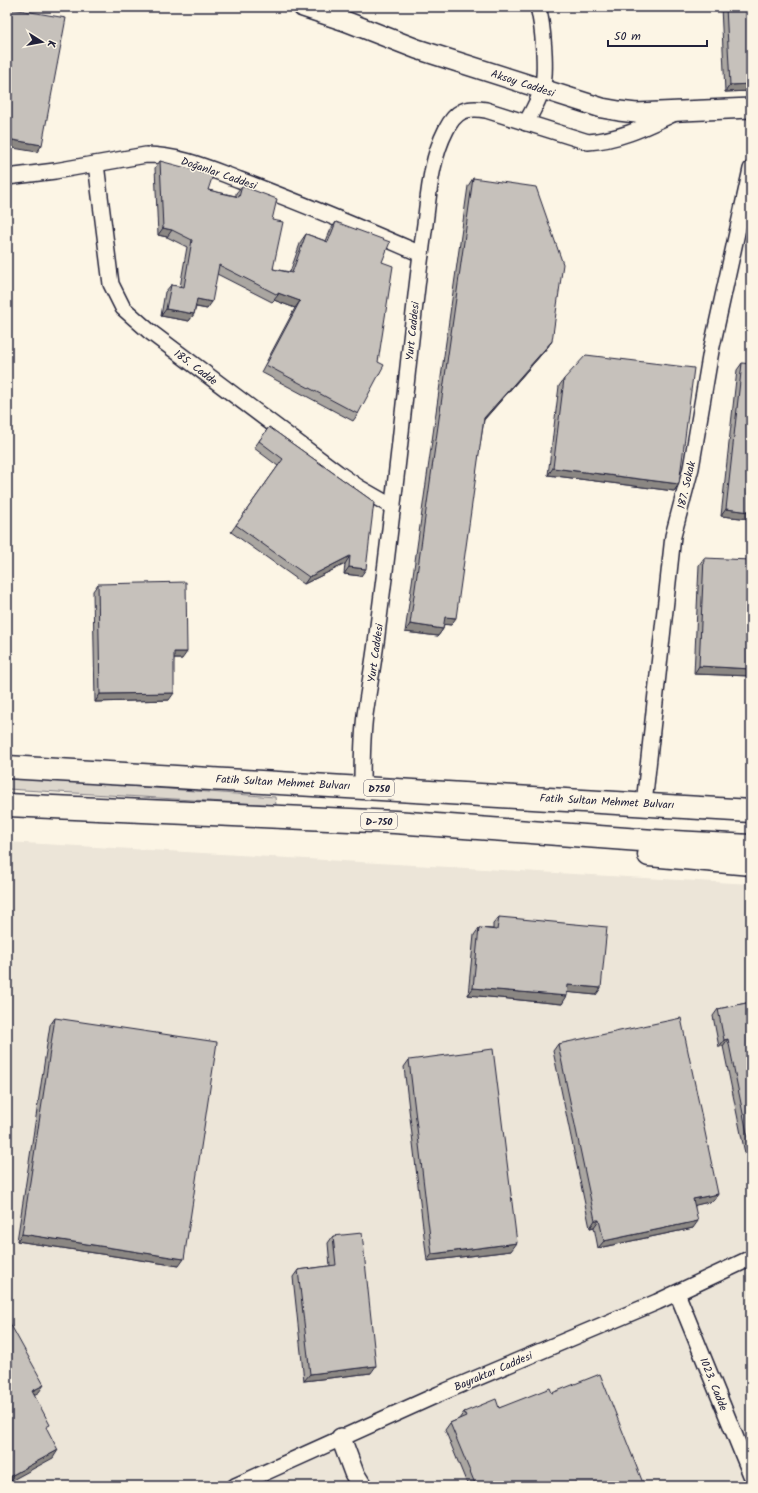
<svg xmlns="http://www.w3.org/2000/svg" width="758" height="1493" font-family="Kalam,sans-serif">
<style>
.built{fill:#ece5d8}
.green{fill:#dcd6cc;stroke:#7f7c84}
.lines{fill:none;stroke-linecap:round;stroke-linejoin:round}
.minor-casing{stroke:#22223b;stroke-width:18}
.tertiary-casing{stroke:#22223b;stroke-width:22}
.trunk-casing{stroke:#22223b;stroke-width:25}
.minor{stroke:#fcf5e5;stroke-width:15}
.tertiary{stroke:#fcf5e5;stroke-width:19}
.trunk{stroke:#fcf5e5;stroke-width:22}
.wall{fill:#aaa6a1;stroke:#22223b}
.shaded-wall{fill:#8b8783;stroke:#22223b}
.building{fill:#c6c1bb;stroke:#22223b}
.labels{text-anchor:middle;stroke-width:3;stroke-linejoin:round;paint-order:stroke}
.shield{fill:#fcf5e5;stroke:#63616e;stroke-width:1}
.shield-label{font-size:10px;font-weight:bold;fill:#22223b}
.street-label{font-size:11px;fill:#22223b;stroke:#fcf5e5}
</style>
<rect width="100%" height="100%" fill="#fcf5e5"/>
<filter id="ink" filterUnits="userSpaceOnUse"><feTurbulence type="fractalNoise" baseFrequency=".025" numOctaves="2"/><feDisplacementMap in="SourceGraphic" scale="8" xChannelSelector="R" yChannelSelector="G"/><feConvolveMatrix kernelMatrix="1 2 1 2 8 2 1 2 1" color-interpolation-filters="sRGB"/></filter>
<g filter="url(#ink)">
<path class="built" d="M7 842 751 884V1486H7Z"/>
<path class="green" d="M7 777 275 797 276 805 7 789Z"/>
<g class="lines">
<defs>
<g id="minor">
<path d="M526 123C532 112 539 100 542 89 547 71 543 25 538 7"/>
<path d="M96 164 111 284 123 308 149 331 338 473 358 487 393 507"/>
<path d="M7 177 55 171 146 155C179 155 210 169 240 180 301 203 361 228 421 254"/>
<path d="M362 787C362 763 362 739 365 715 369 686 375 656 378 626 388 549 397 472 405 395 411 338 417 281 425 224 429 192 431 159 446 130 456 110 466 107 486 110L588 142C620 140 647 126 675 113"/>
<path d="M644 804 673 536 691 468 711 351 751 169"/>
<path d="M677 1293 751 1475"/>
<path d="M235 1486 439 1394 657 1302 751 1258"/>
</g>
<g id="tertiary">
<path d="M303 7 345 21 417 49 602 108 619 111 636 113 751 108"/>
<path d="M341 1438 354 1473 362 1486"/>
</g>
<g id="trunk">
<path d="M7 767 751 811"/>
<path d="M7 805 395 822 654 841 751 846"/>
<path d="M649 855 751 864"/>
</g>
</defs>
<use href="#minor" class="minor-casing"/>
<use href="#tertiary" class="tertiary-casing"/>
<use href="#trunk" class="trunk-casing"/>
<use href="#minor" class="minor"/>
<use href="#tertiary" class="tertiary"/>
<use href="#trunk" class="trunk"/>
</g>
<g class="wall">
<path d="M721 7H751V91L725 92Z"/>
<path d="M160 161 208 190 236 196V193L242 186 272 220 273 269 290 272 301 241 306 234 326 241 331 229 336 222 382 262 358 414 353 421 261 372 295 308 274 300 272 302 217 274 207 309 196 307 194 314 189 321 161 316 165 292 171 285 180 287 187 247 167 237 158 235 155 168Z"/>
<path d="M473 178 552 341 547 348 484 420 451 625 444 624 443 629 438 636 405 632 468 186Z"/>
<path d="M742 363 751 519 721 516 737 370Z"/>
<path d="M564 379 679 484 674 491 548 475 559 386Z"/>
<path d="M269 427 374 502 361 576 344 574 345 564 304 584 231 532 278 466 254 448Z"/>
<path d="M704 558 751 676 694 674 699 565Z"/>
<path d="M98 584 182 659H174L169 700 95 702 93 591Z"/>
<path d="M499 917 596 995 567 992 562 1004 468 995 474 935 479 928 493 929V924Z"/>
<path d="M751 1002V1178H750L723 1046 719 1047 713 1016 718 1009Z"/>
<path d="M55 1018 179 1266 17 1241 50 1025Z"/>
<path d="M558 1044 718 1194 713 1201 695 1205 693 1228 598 1248 594 1227 590 1228 553 1051Z"/>
<path d="M409 1060 511 1251 427 1261 404 1067Z"/>
<path d="M333 1236 371 1373 304 1381 293 1277 298 1270 330 1266 328 1243Z"/>
<path d="M552 1393 643 1483 641 1486H468L445 1430 450 1423 459 1419 464 1412 499 1408Z"/>
</g>
<g class="shaded-wall">
<path d="M751 84V91L725 92 730 85Z"/>
<path d="M7 139 42 145 37 152 7 147Z"/>
<path d="M163 228 172 230 167 237 158 235Z"/>
<path d="M278 293 300 301 295 308 274 300 278 295Z"/>
<path d="M197 299 212 302 207 309 192 306Z"/>
<path d="M166 309 194 314 189 321 161 316Z"/>
<path d="M552 341 547 348 479 425 484 418Z"/>
<path d="M553 468 679 484 674 491 548 475Z"/>
<path d="M726 509 751 512V519L721 516Z"/>
<path d="M350 556 345 564 304 584 309 577Z"/>
<path d="M349 567 366 569 361 576 344 574Z"/>
<path d="M445 617 456 618 451 625 440 624Z"/>
<path d="M410 624 443 629 438 636 405 632Z"/>
<path d="M174 652H187L182 659H169Z"/>
<path d="M699 666 751 669V676L694 674Z"/>
<path d="M174 693 169 700 95 702 100 694Z"/>
<path d="M568 985 601 988 596 995 563 992Z"/>
<path d="M473 988 567 996 562 1004 468 995Z"/>
<path d="M728 1039 723 1046 719 1047 724 1040Z"/>
<path d="M718 1194 713 1201 688 1207 693 1199Z"/>
<path d="M595 1220H599L594 1227 590 1228Z"/>
<path d="M698 1221 693 1228 598 1248 604 1241Z"/>
<path d="M22 1234 184 1259 179 1266 17 1241Z"/>
<path d="M517 1243 511 1251 427 1261 432 1254Z"/>
<path d="M376 1366 371 1373 304 1381 310 1374Z"/>
<path d="M44 1385 39 1392 27 1399 32 1391Z"/>
<path d="M58 1450 53 1458 7 1483V1478Z"/>
</g>
<g class="building">
<path d="M726 7H751V84L730 85Z"/>
<path d="M7 8 66 18 42 145 7 139Z"/>
<path d="M160 161 213 175 208 190 239 197 242 186 277 199 272 220 283 222 273 269 292 273 306 234 328 242 336 222 390 242 382 262 393 266 378 362 384 365 358 414 266 365 300 301 278 293V295L219 265 212 302 197 299 194 314 166 309 171 285 184 287 192 240 172 230 163 228Z"/>
<path d="M473 178 536 187 563 264 552 341 484 418 456 618 445 617 443 629 410 624Z"/>
<path d="M586 355 694 368 679 484 553 468 564 379Z"/>
<path d="M742 363 751 364V512L726 509Z"/>
<path d="M269 427 374 502 366 569 349 567 350 556 309 577 236 525 283 459 259 441Z"/>
<path d="M704 558 751 560V669L699 666Z"/>
<path d="M186 582 187 652H174V693L100 694 98 584Z"/>
<path d="M499 917 607 927 601 988 568 985 567 996 473 988 479 928 497 930Z"/>
<path d="M751 1002V1153L728 1039 724 1040 718 1009Z"/>
<path d="M55 1018 217 1042 184 1259 22 1234Z"/>
<path d="M681 1018 718 1194 693 1199 698 1221 604 1241 599 1220H595L558 1044Z"/>
<path d="M493 1049 517 1243 432 1254 409 1060Z"/>
<path d="M362 1233 376 1366 310 1374 298 1270 336 1265 333 1236Z"/>
<path d="M7 1318 44 1385 32 1391 50 1425 46 1427 58 1450 7 1478Z"/>
<path d="M600 1374 643 1483 636 1486H476L450 1423 466 1416 464 1412 496 1399 499 1408 550 1388 552 1393Z"/>
</g>
</g>
<g class="labels">
<g class="shield">
<rect x="364" y="780" width="30" height="16" rx="3"/>
<rect x="361" y="813" width="36" height="16" rx="3"/>
</g>
<g class="shield-label">
<text x="379" y="792">D750</text>
<text x="379" y="825">D-750</text>
</g>
<g class="street-label">
<text transform="translate(523 83) rotate(18)" y="4">Aksoy Caddesi</text>
<text transform="translate(219 173) rotate(19)" y="4">Doğanlar Caddesi</text>
<text transform="translate(412 331) rotate(-84)" y="4">Yurt Caddesi</text>
<text transform="translate(196 367) rotate(37)" y="4">185. Cadde</text>
<text transform="translate(686 485) rotate(-77)" y="4">187. Sokak</text>
<text transform="translate(375 653) rotate(-82)" y="4">Yurt Caddesi</text>
<text transform="translate(283 782) rotate(3)" y="4">Fatih Sultan Mehmet Bulvarı</text>
<text transform="translate(607 801) rotate(3)" y="4">Fatih Sultan Mehmet Bulvarı</text>
<text transform="translate(493 1371) rotate(-23)" y="4">Bayraktar Caddesi</text>
<text transform="translate(714 1384) rotate(68)" y="4">1023. Cadde</text>
</g>
</g>
<rect width="758" height="1493" fill="none" stroke="#fcf5e5" stroke-width="24"/>
<rect x="12" y="12" width="734" height="1469" fill="none" stroke="#22223b" stroke-width="1.5" filter="url(#ink)"/>
<g transform="translate(42 42) rotate(101)" stroke="#fcf5e5" stroke-width="3" paint-order="stroke">
<path d="M0-3L7 15L0 10L-7 15Z" fill="#22223b"/>
<text y="-6" font-size="11" font-weight="bold" text-anchor="middle" fill="#22223b">K</text>
</g>
<path d="M608 40v6h99v-6" fill="none" stroke="#22223b" stroke-width="2"/>
<text x="614" y="40" font-size="12" fill="#22223b" stroke="#fcf5e5" stroke-width="3" paint-order="stroke">50 m</text>
</svg>
